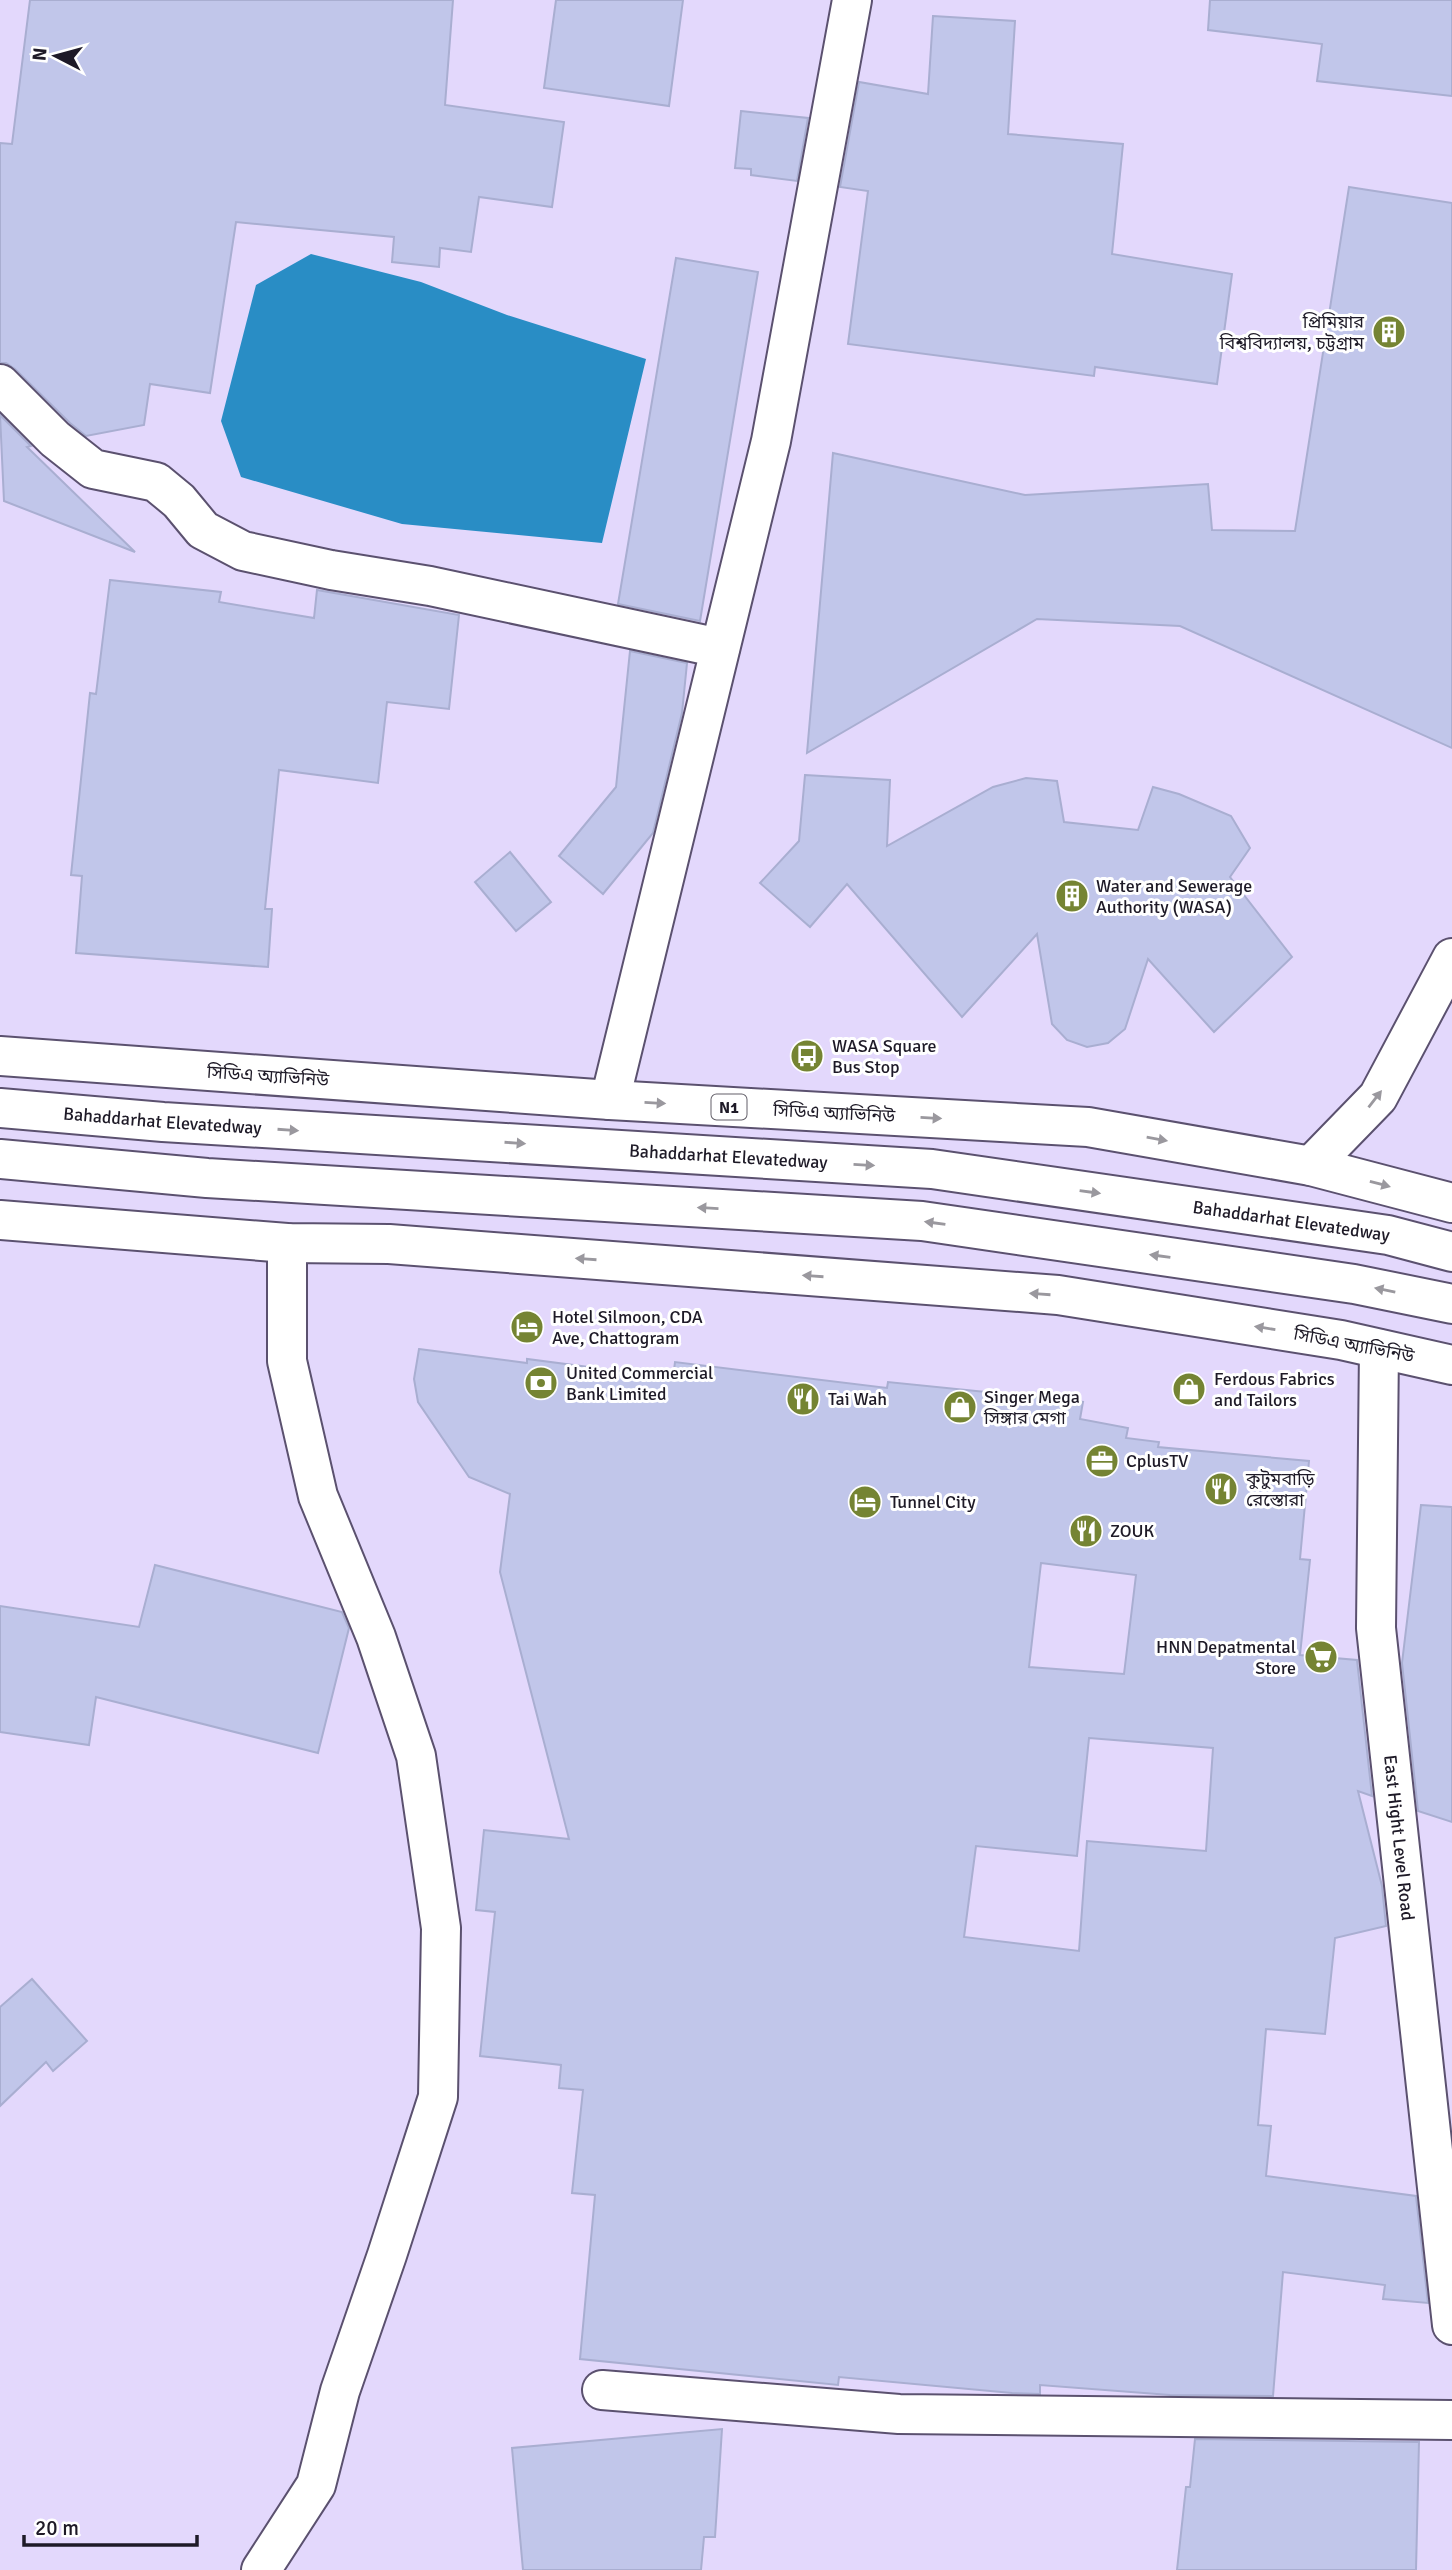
<svg xmlns="http://www.w3.org/2000/svg" width="1452" height="2570" font-family="Signika,'Noto Sans Bengali',sans-serif">
<style>
.water{fill:#298dc5}
.building{fill:#c1c6ea;stroke:#a9aed1;stroke-width:2;fill-rule:evenodd}
.lines{fill:none;stroke-linecap:round;stroke-linejoin:round}
.minor-casing{stroke:#5b516f;stroke-width:42}
.major-casing{stroke:#5b516f;stroke-width:42}
.highway-casing{stroke:#5b516f;stroke-width:42}
.minor{stroke:#fff;stroke-width:38}
.major{stroke:#fff;stroke-width:38}
.highway{stroke:#fff;stroke-width:38}
.oneway{fill:#9a989e}
.labels{text-anchor:middle;stroke-width:6;stroke-linejoin:round;paint-order:stroke}
.shield{fill:#fff;stroke:#625f68;stroke-width:2}
.shield-label{font-size:16px;font-weight:bold;fill:#1e1a27}
.poi-label{font-size:18px;fill:#1e1a27;stroke:#fff;text-anchor:start}
.street-label{font-size:18px;fill:#1e1a27;stroke:#fff}
</style>
<rect width="100%" height="100%" fill="#e3d8fc"/>
<path class="water" d="M311 254 421 282 507 315 646 359 602 543 402 524 241 477 221 421 256 285Z"/>
<g class="building">
<path d="M30 0H453L445 105 564 122 552 207 479 197 471 252 440 248 439 267 392 262 394 237 236 222 210 393 150 384 144 425 86 436 70 423 15 369 6 363H0V143L12 144Z"/>
<path d="M556 0H683L669 106 544 88Z"/>
<path d="M1210 0H1452V96L1317 81 1322 44 1208 30Z"/>
<path d="M933 16 1015 21 1008 134 1123 144 1112 254 1232 274 1217 384 1095 367 1094 376 848 344 868 191 840 187 859 82 928 94Z"/>
<path d="M741 111 808 118 797 181 751 175V169L735 168Z"/>
<path d="M1349 187 1452 203V748L1180 626 1037 619 807 753 833 453 1025 495 1208 484 1212 530 1295 531Z"/>
<path d="M676 258 758 272 700 621 618 604Z"/>
<path d="M0 415 31 446 27 447 135 552 4 501Z"/>
<path d="M110 580 221 592 219 602 314 618 317 590 459 615 449 709 387 702 378 783 279 770 265 909H272L268 967 76 953 82 876 71 875 90 693 96 694Z"/>
<path d="M630 651 687 663 682 713 653 833 603 894 559 856 616 787Z"/>
<path d="M805 775 890 780 887 846 993 787 1026 778 1057 781 1064 822 1138 830 1153 787 1179 794 1231 816 1250 848 1230 877 1292 957 1214 1032 1148 959 1125 1029 1108 1043 1087 1047 1067 1040 1052 1024 1037 934 962 1017 847 884 810 927 760 883 799 841Z"/>
<path d="M510 852 551 902 516 931 475 882Z"/>
<path d="M419 1349 527 1363V1359L673 1378 675 1362 887 1388 888 1382 1083 1402 1080 1419 1128 1428 1126 1438 1159 1442 1158 1447 1309 1461 1300 1559 1310 1560 1300 1655 1357 1660 1372 1796 1358 1791 1382 1886 1386 1926 1335 1938 1325 2034 1266 2029 1258 2125 1271 2126 1266 2176 1416 2196 1428 2303 1383 2299 1385 2285 1283 2272 1273 2396 1170 2395 1040 2385V2394L1012 2393 839 2377 838 2385 580 2359 595 2195 572 2193 583 2090 559 2088 561 2065 480 2056 495 1912 476 1910 484 1830 569 1839 500 1572 510 1494 469 1477 418 1402 414 1379ZM1041 1563 1136 1575 1124 1674 1029 1667ZM1089 1738 1213 1748 1206 1851 1087 1841 1079 1951 964 1937 976 1846 1077 1856Z"/>
<path d="M1421 1505 1452 1507V1822L1418 1811 1402 1663Z"/>
<path d="M155 1565 342 1612 349 1628 318 1753 96 1697 89 1745 0 1732V1606L139 1627Z"/>
<path d="M32 1979 87 2041 53 2071 46 2062 0 2106V2007Z"/>
<path d="M722 2429 715 2537H704L701 2570H523L512 2448Z"/>
<path d="M1195 2439 1419 2442 1416 2570H1177L1186 2487H1190Z"/>
</g>
<g class="lines">
<defs>
<g id="minor">
<path d="M0 384 55 439 93 469 156 482 179 501 203 530 243 551 331 570 430 586 720 648"/>
<path d="M610 1100 771 441 852 0"/>
<path id="s1" d="M1379 1349 1376 1628 1452 2325"/>
<path d="M602 2390 899 2414 1452 2420"/>
<path d="M261 2570 316 2485 340 2391 387 2255 438 2097 441 1928 416 1756 376 1637 318 1496 287 1361V1243"/>
</g>
<path id="major" d="M1311 1166 1378 1097 1452 958"/>
<g id="highway">
<path d="M0 1056 610 1100 1088 1127 1311 1166 1452 1203"/>
<path id="s2" d="M0 1108 163 1122 932 1169 1388 1235 1452 1252"/>
<path d="M0 1159 207 1178 922 1221 1354 1284 1452 1304"/>
<path d="M0 1220 287 1243 389 1244 1058 1295 1341 1340 1452 1365"/>
</g>
</defs>
<use href="#minor" class="minor-casing"/>
<use href="#major" class="major-casing"/>
<use href="#highway" class="highway-casing"/>
<use href="#minor" class="minor"/>
<use href="#major" class="major"/>
<use href="#highway" class="highway"/>
</g>
<defs><path id="oneway-solid" d="M-6-.8H1V-3.2L6.5 0L1 3.2V.8H-6Z" transform="scale(1.75)"/></defs>
<g class="oneway">
<use href="#oneway-solid" transform="translate(1375 1099) rotate(-52)"/>
<use href="#oneway-solid" transform="translate(655 1103) rotate(3)"/>
<use href="#oneway-solid" transform="translate(931 1118) rotate(3)"/>
<use href="#oneway-solid" transform="translate(288 1130) rotate(4)"/>
<use href="#oneway-solid" transform="translate(1157 1139) rotate(10)"/>
<use href="#oneway-solid" transform="translate(515 1143) rotate(4)"/>
<use href="#oneway-solid" transform="translate(864 1165) rotate(3)"/>
<use href="#oneway-solid" transform="translate(1380 1184) rotate(15)"/>
<use href="#oneway-solid" transform="translate(1090 1192) rotate(8)"/>
<use href="#oneway-solid" transform="translate(708 1208) rotate(-177)"/>
<use href="#oneway-solid" transform="translate(935 1223) rotate(-172)"/>
<use href="#oneway-solid" transform="translate(1160 1256) rotate(-172)"/>
<use href="#oneway-solid" transform="translate(586 1259) rotate(-176)"/>
<use href="#oneway-solid" transform="translate(813 1276) rotate(-176)"/>
<use href="#oneway-solid" transform="translate(1385 1290) rotate(-169)"/>
<use href="#oneway-solid" transform="translate(1040 1294) rotate(-176)"/>
<use href="#oneway-solid" transform="translate(1265 1328) rotate(-171)"/>
</g>
<defs>
<symbol id="building-disc" viewBox="-11 -11 22 22"><circle r="9.5" fill="#758433" stroke="#fff"/><path d="M-4-6H4V6H1V3H-1V6H-4ZM-2.5-4.3h1.7v1.8h-1.7ZM.8-4.3h1.7v1.8H.8ZM-2.5-1h1.7V.8h-1.7ZM.8-1h1.7V.8H.8Z" fill="#fff"/></symbol>
<symbol id="bus-disc" viewBox="-11 -11 22 22"><circle r="9.5" fill="#758433" stroke="#fff"/><path d="M-5-6H5V4H4V6H2V4H-2V6H-4V4H-5ZM-3.5-4V0h7V-4ZM-3.5 1.2v1.5H-2V1.2ZM2 1.2v1.5H3.5V1.2Z" fill="#fff"/></symbol>
<symbol id="hotel-disc" viewBox="-11 -11 22 22"><circle r="9.5" fill="#758433" stroke="#fff"/><path d="M-6-4.5h1.5V1H6V5H4.5V3h-9V5H-6ZM-4 0a1.8 1.8 0 1 1 3.6 0ZM.5 0V-2.5h3Q6-2.5 6 0Z" fill="#fff"/></symbol>
<symbol id="bank-disc" viewBox="-11 -11 22 22"><circle r="9.5" fill="#758433" stroke="#fff"/><path d="M-6-4H6V4H-6ZM0-2.3a2.3 2.3 0 1 0 0 4.6a2.3 2.3 0 1 0 0-4.6Z" fill="#fff"/></symbol>
<symbol id="shop-disc" viewBox="-11 -11 22 22"><circle r="9.5" fill="#758433" stroke="#fff"/><path d="M-5-2.5h2.3a2.7 3.5 0 0 1 5.4 0H5L5.5 6h-11ZM-1.5-2.5h3a1.5 2.3 0 0 0-3 0Z" fill="#fff"/></symbol>
<symbol id="restaurant-disc" viewBox="-11 -11 22 22"><circle r="9.5" fill="#758433" stroke="#fff"/><path d="M-5-6h1v4h1v-4h1v4h1v-4h1v5L-1.5 .5V6h-2V.5L-5-1ZM5-6V6H3V1.5H1.5Q1.5-4 5-6Z" fill="#fff"/></symbol>
<symbol id="office-disc" viewBox="-11 -11 22 22"><circle r="9.5" fill="#758433" stroke="#fff"/><path d="M-6-3h4V-5.5h4V-3h4V5H-6ZM-1-4.5V-3h2v-1.5ZM-6 0V1H6V0Z" fill="#fff"/></symbol>
<symbol id="supermarket-disc" viewBox="-11 -11 22 22"><circle r="9.5" fill="#758433" stroke="#fff"/><path d="M-6-5.5h2.5l.6 2H6L4.5 2H-2.5L-4.4-4H-6ZM-1.5 3.2a1.3 1.3 0 1 0 .1 0ZM3 3.2a1.3 1.3 0 1 0 .1 0Z" fill="#fff"/></symbol>
</defs>
<g fill-rule="evenodd">
<use href="#building-disc" x="1370" y="313" width="38" height="38"/>
<use href="#building-disc" x="1053" y="877" width="38" height="38"/>
<use href="#bus-disc" x="788" y="1037" width="38" height="38"/>
<use href="#hotel-disc" x="508" y="1308" width="38" height="38"/>
<use href="#bank-disc" x="522" y="1364" width="38" height="38"/>
<use href="#shop-disc" x="1170" y="1370" width="38" height="38"/>
<use href="#restaurant-disc" x="784" y="1380" width="38" height="38"/>
<use href="#shop-disc" x="941" y="1388" width="38" height="38"/>
<use href="#office-disc" x="1083" y="1442" width="38" height="38"/>
<use href="#restaurant-disc" x="1202" y="1470" width="38" height="38"/>
<use href="#hotel-disc" x="846" y="1483" width="38" height="38"/>
<use href="#restaurant-disc" x="1067" y="1512" width="38" height="38"/>
<use href="#supermarket-disc" x="1302" y="1638" width="38" height="38"/>
</g>
<g class="labels">
<rect class="shield" x="711.5" y="1094.5" width="35" height="25" rx="5"/>
<g class="shield-label">
<text x="729" y="1113">N1</text>
</g>
<g class="poi-label">
<text x="1364" y="328" text-anchor="end">প্রিমিয়ার<tspan x="1364" dy="21">বিশ্ববিদ্যালয়, চট্টগ্রাম</tspan></text>
<text x="1096" y="892">Water and Sewerage<tspan x="1096" dy="21">Authority (WASA)</tspan></text>
<text x="832" y="1052">WASA Square<tspan x="832" dy="21">Bus Stop</tspan></text>
<text x="552" y="1323">Hotel Silmoon, CDA<tspan x="552" dy="21">Ave, Chattogram</tspan></text>
<text x="566" y="1379">United Commercial<tspan x="566" dy="21">Bank Limited</tspan></text>
<text x="1214" y="1385">Ferdous Fabrics<tspan x="1214" dy="21">and Tailors</tspan></text>
<text x="984" y="1403">Singer Mega<tspan x="984" dy="21">সিঙ্গার মেগা</tspan></text>
<text x="828" y="1405">Tai Wah</text>
<text x="1126" y="1467">CplusTV</text>
<text x="1246" y="1485">কুটুমবাড়ি<tspan x="1246" dy="21">রেস্তোরা</tspan></text>
<text x="890" y="1508">Tunnel City</text>
<text x="1110" y="1537">ZOUK</text>
<text x="1296" y="1653" text-anchor="end">HNN Depatmental<tspan x="1296" dy="21">Store</tspan></text>
</g>
<g class="street-label">
<text transform="translate(268 1076) rotate(4)" y="6">সিডিএ অ্যাভিনিউ</text>
<text transform="translate(834 1113) rotate(3)" y="6">সিডিএ অ্যাভিনিউ</text>
<text dy="6" stroke="none"><textPath href="#s2" startOffset="163">Bahaddarhat Elevatedway</textPath></text>
<text dy="6" stroke="none"><textPath href="#s2" startOffset="730">Bahaddarhat Elevatedway</textPath></text>
<text dy="6" stroke="none"><textPath href="#s2" startOffset="1297">Bahaddarhat Elevatedway</textPath></text>
<text transform="translate(1354 1345) rotate(11)" y="6">সিডিএ অ্যাভিনিউ</text>
<text dy="6" stroke="none"><textPath href="#s1" startOffset="490">East Hight Level Road</textPath></text>
</g>
</g>
<g transform="translate(56 56) rotate(276)" stroke="#ffffff" stroke-width="5" paint-order="stroke">
<path d="M0-5L12 26L0 18L-12 26Z" fill="#1e1a27"/>
<text y="-10" font-size="19" font-weight="bold" text-anchor="middle" fill="#1e1a27">N</text>
</g>
<path d="M24 2535v10h173v-10" fill="none" stroke="#1e1a27" stroke-width="3.5"/>
<text x="35" y="2535" font-size="21" fill="#1e1a27" stroke="#ffffff" stroke-width="5" paint-order="stroke">20 m</text>
</svg>
